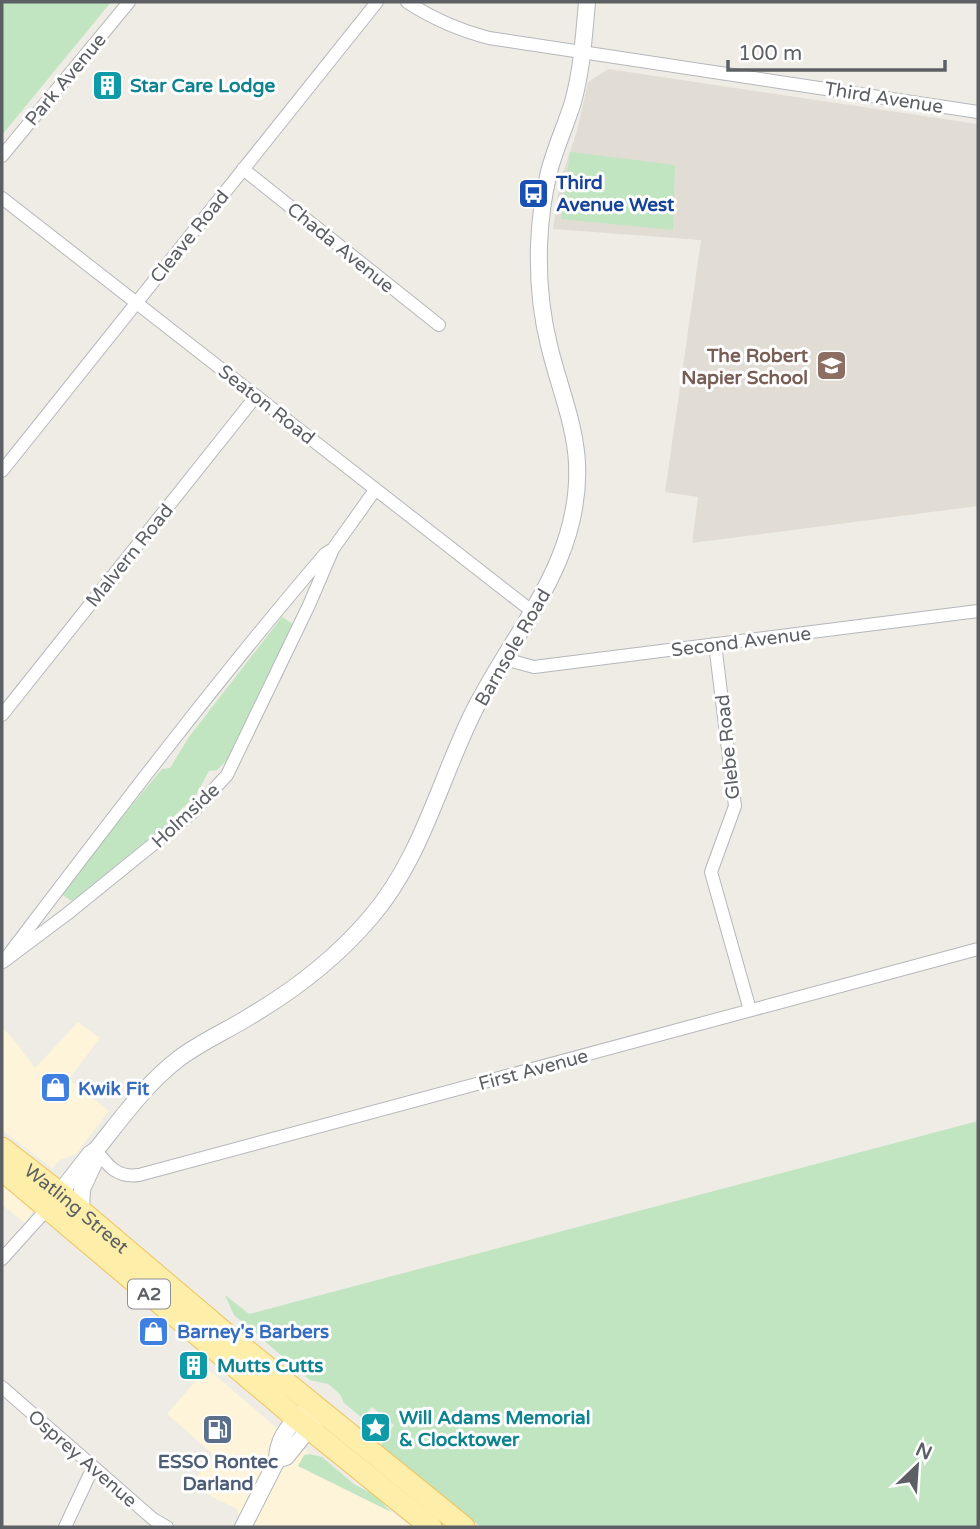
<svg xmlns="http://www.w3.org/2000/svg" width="980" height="1529" font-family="'Varela Round',sans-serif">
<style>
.commercial{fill:#fdf4da}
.education{fill:#e1ddd5}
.green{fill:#c1e5c1}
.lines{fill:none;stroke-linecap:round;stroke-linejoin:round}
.minor-casing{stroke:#b4b7bb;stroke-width:14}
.tertiary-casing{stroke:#b4b7bb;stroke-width:18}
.primary-casing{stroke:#efc25c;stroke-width:23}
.minor{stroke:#fff;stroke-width:12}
.tertiary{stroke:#fff;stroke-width:16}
.primary{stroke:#fdeeaa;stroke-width:21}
.labels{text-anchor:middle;stroke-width:6;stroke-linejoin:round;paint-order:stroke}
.shield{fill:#fff;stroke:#8d9092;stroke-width:2}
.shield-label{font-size:18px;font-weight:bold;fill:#5c6064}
.street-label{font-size:19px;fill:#5c6064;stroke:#fff}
.culture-label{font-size:19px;font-weight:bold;fill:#0d838f;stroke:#fff;text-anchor:start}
.transit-label{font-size:19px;font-weight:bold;fill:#164399;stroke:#fff;text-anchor:start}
.education-label{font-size:19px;font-weight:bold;fill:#785e54;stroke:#fff;text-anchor:end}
.shop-label{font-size:19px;font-weight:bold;fill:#366cbe;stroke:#fff;text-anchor:start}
.service-label{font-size:19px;font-weight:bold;fill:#4e5e75;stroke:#fff}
</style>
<rect width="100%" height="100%" fill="#eeece4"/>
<g class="commercial">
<path d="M78 1022 100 1038 69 1079 109 1111 76 1154 60 1160 52 1168 2 1130V1028L10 1035 35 1068Z"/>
<path d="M2 1177 37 1205 25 1223 2 1205Z"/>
<path d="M207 1368 287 1437 411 1526 410 1527H242L237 1509 189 1485 215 1456 167 1414Z"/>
</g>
<path class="education" d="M608 69 978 124V506L692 543 698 497 665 492 701 240 553 229 560 181 577 131 588 82Z"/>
<g class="green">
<path d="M2 2H111L2 135Z"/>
<path d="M570 152 675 165 673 230 561 219Z"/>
<path d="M282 617 293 624 227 760 217 770 209 771 196 795 163 827 72 901 59 893 162 769 170 768 189 737Z"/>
<path d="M978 1121V1527H481L381 1445 394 1425 372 1407 362 1418 344 1403 340 1394 328 1384 310 1380 234 1315 225 1295 249 1314Z"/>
<path d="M309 1454 322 1457 355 1485 375 1495 391 1512 298 1466 304 1455Z"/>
</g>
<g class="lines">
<defs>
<g id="minor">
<path d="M407 2C433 19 458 30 489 38L978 112"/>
<path d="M2 156 129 2"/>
<path d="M243 169 439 325"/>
<path d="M2 198 533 612"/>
<path d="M2 471 377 2"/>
<path d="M333 549 309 605 227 775 193 812 67 914 3 962C108 824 212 686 325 554L333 549 375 490"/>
<path d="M715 644 735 806 711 872 750 1010"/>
<path d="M504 659 534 667 978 611"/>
<path d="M2 715 256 396"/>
<path d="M96 1150C108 1166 117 1178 139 1175L978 949"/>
<path d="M2 1259 48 1208"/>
<path d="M2 1387 153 1519 167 1527"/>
<path d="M65 1527 89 1476 95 1469"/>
</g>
<g id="tertiary">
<path d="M55 1199 90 1154 96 1150C121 1119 145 1085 177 1060 200 1042 227 1031 252 1015 296 989 337 957 371 917 420 860 438 786 470 719 510 634 582 565 577 463 575 423 558 384 549 345 541 313 538 278 539 245 540 220 543 196 549 172 555 148 566 125 573 102 582 69 584 35 587 2"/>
<path d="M81 1211 82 1189 96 1159"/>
<path d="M277 1460 286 1457 316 1420"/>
<path d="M243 1527 277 1460C277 1440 290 1423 305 1411"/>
</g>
<g id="primary">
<path id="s1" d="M2 1148 60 1193 224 1332 464 1527"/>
<path d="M2 1170 296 1418 431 1527"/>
</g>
</defs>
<use href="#minor" class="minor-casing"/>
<use href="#tertiary" class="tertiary-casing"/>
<use href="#primary" class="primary-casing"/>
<use href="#minor" class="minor"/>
<use href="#tertiary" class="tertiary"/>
<use href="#primary" class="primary"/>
</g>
<defs>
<symbol id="building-square" viewBox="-11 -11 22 22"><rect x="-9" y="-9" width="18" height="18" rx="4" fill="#0f9aa8" stroke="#fff"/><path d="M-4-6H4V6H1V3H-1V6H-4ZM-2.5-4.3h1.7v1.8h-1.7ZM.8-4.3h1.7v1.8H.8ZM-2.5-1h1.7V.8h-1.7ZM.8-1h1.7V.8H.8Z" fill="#fff"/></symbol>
<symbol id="bus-square" viewBox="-11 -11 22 22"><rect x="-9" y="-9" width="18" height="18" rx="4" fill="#1a4fb4" stroke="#fff"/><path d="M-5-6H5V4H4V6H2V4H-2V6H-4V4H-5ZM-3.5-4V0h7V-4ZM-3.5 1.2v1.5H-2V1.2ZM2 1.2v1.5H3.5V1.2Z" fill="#fff"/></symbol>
<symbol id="school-square" viewBox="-11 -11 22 22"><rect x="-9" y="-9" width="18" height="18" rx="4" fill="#8d6e63" stroke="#fff"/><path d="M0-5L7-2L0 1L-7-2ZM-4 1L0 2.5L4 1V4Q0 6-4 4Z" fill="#fff"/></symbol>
<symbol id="shop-square" viewBox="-11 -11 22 22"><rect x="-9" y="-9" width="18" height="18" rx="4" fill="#3f7fe0" stroke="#fff"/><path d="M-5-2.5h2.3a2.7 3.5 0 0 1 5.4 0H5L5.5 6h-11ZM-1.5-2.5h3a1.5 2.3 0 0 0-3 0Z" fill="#fff"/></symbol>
<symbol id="sight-square" viewBox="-11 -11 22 22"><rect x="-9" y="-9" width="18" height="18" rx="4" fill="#0f9aa8" stroke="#fff"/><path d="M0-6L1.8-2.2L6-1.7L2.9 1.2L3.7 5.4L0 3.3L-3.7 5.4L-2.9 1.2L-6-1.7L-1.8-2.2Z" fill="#fff"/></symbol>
<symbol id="fuel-square" viewBox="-11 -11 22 22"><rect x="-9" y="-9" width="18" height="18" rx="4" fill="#5c6f8a" stroke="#fff"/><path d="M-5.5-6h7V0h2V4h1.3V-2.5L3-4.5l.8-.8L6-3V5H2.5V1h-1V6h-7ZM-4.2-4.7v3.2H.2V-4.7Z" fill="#fff"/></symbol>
</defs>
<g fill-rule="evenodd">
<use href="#building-square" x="90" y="68" width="35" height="35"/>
<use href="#bus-square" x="516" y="176" width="35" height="35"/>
<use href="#school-square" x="814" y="348" width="35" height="35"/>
<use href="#shop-square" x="38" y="1070" width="35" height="35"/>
<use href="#shop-square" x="136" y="1314" width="35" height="35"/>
<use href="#building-square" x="176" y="1348" width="35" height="35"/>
<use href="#sight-square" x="358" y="1410" width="35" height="35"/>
<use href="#fuel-square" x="200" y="1412" width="35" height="35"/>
</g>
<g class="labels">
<rect class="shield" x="128" y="1279.5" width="42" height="29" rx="5"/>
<g class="shield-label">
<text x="149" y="1300">A2</text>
</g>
<g class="street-label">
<text transform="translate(65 79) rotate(-50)" y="7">Park Avenue</text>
<text transform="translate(884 97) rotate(9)" y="7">Third Avenue</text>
<text transform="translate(189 236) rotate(-51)" y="7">Cleave Road</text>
<text transform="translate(341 247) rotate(39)" y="7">Chada Avenue</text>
<text transform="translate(267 404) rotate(38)" y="7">Seaton Road</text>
<text transform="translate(129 555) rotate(-51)" y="7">Malvern Road</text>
<text transform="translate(741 641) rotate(-7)" y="7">Second Avenue</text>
<text transform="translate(512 647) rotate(-60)" y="7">Barnsole Road</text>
<text transform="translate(727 747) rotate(-96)" y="7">Glebe Road</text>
<text transform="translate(185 815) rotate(-43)" y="7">Holmside</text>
<text transform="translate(533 1069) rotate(-15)" y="7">First Avenue</text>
<text dy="7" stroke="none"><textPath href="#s1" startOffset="96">Watling Street</textPath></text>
<text transform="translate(83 1458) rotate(41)" y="7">Osprey Avenue</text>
</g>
<g class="culture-label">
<text x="130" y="92">Star Care Lodge</text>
<text x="217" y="1372">Mutts Cutts</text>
<text x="399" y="1424">Will Adams Memorial<tspan x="399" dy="22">&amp; Clocktower</tspan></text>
</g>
<g class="transit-label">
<text x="556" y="189">Third<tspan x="556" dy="22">Avenue West</tspan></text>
</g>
<g class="education-label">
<text x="808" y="362">The Robert<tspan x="808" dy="22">Napier School</tspan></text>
</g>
<g class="shop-label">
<text x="78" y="1095">Kwik Fit</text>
<text x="177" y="1338">Barney's Barbers</text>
</g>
<g class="service-label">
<text x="218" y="1468">ESSO Rontec<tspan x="218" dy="22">Darland</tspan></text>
</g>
</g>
<rect width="980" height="1529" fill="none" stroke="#5c6064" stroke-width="7"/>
<g transform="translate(917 1466) rotate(25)" stroke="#ffffff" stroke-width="5" paint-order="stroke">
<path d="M0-5L12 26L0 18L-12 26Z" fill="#5c6064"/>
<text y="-10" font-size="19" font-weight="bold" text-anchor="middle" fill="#5c6064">N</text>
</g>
<path d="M728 60v10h217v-10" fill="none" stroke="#5c6064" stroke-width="3.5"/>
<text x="738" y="60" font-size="21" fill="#5c6064" stroke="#ffffff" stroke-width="5" paint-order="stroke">100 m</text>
</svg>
